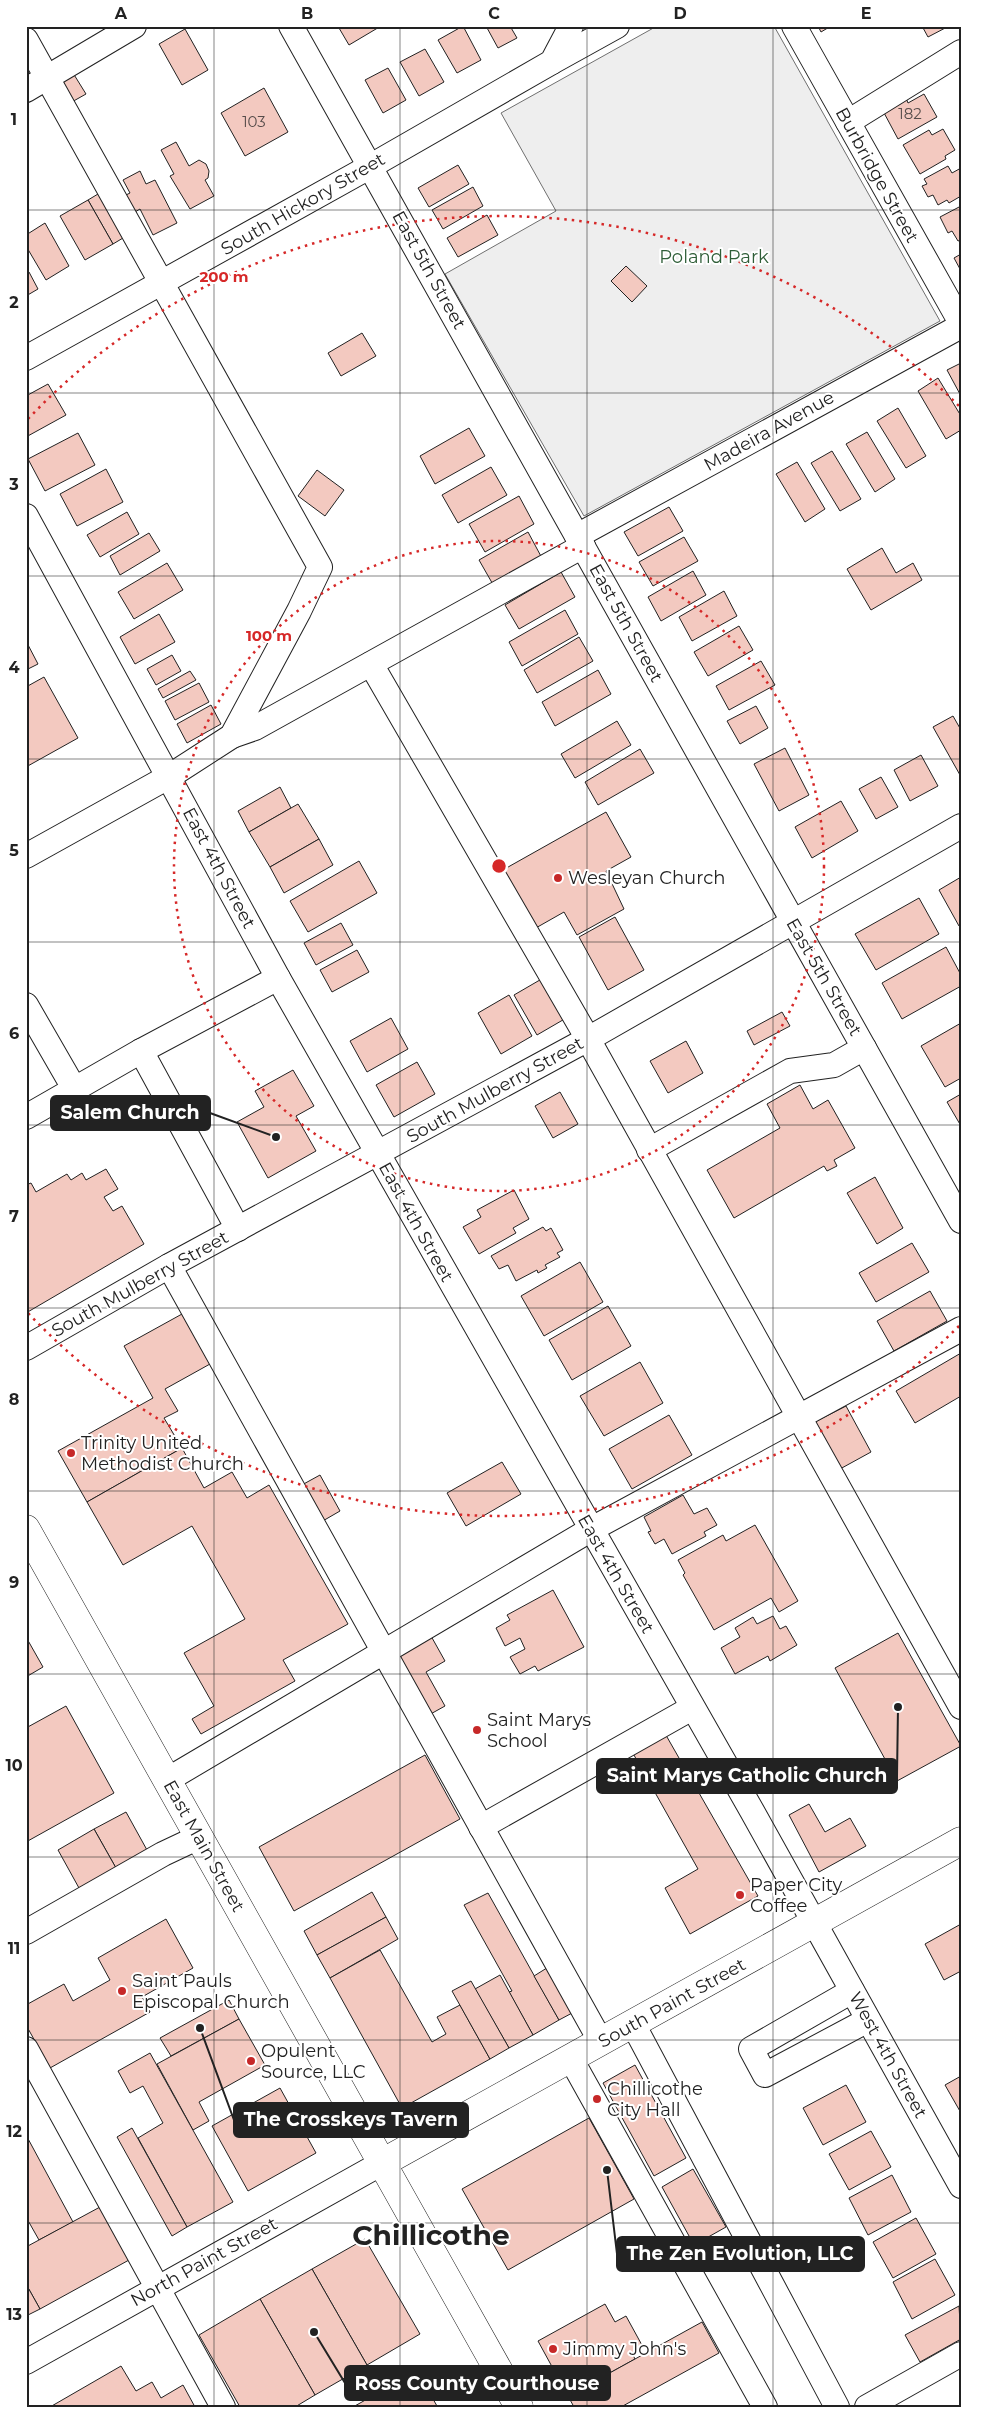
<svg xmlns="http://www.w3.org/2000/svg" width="987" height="2433" font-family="Montserrat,sans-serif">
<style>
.green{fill:#eee;stroke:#6f6f6f}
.building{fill:#f3c9c0;stroke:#222}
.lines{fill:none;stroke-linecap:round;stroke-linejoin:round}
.minor-casing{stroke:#222;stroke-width:26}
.major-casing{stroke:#222;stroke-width:29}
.minor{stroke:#fff;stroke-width:24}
.major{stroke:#fff;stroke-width:28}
.grid{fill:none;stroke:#222;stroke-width:1;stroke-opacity:0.55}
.ring{fill:none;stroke:#d62828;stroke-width:2.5;stroke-dasharray:2.5 5}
.poi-dot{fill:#c62828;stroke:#fff;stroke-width:2}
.labels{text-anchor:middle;stroke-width:4;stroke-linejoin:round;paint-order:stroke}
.number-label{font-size:15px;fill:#564c4a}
.street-label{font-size:18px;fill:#222;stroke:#fff}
.park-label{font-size:18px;fill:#2f5e38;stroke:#fff}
.poi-label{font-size:18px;fill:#222;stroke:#fff;text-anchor:start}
.town-label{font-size:28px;font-weight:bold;fill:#222;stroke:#fff}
.centre{fill:#d62828;stroke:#fff;stroke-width:2.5}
.ring-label{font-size:15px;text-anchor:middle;font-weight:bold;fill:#d62828;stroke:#fff;stroke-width:4;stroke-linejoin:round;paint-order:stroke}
.leader{fill:none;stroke:#222;stroke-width:2}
.callout-dot{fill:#222;stroke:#fff;stroke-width:2}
.callout{fill:#222;stroke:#222;stroke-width:2}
.callout-label{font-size:19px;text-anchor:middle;font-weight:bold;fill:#fff}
.neatline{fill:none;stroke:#222;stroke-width:2}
.grid-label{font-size:16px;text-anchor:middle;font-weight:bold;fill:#222}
</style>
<rect width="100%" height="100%" fill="#fff"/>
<path class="green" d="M657 26H774L940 321 584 516 445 274 556 211 501 113Z"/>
<g class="building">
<path d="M343 26H381L349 45 339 28Z"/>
<path d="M463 26 481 60 457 73 438 40Z"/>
<path d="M486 26H510L517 38 498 48Z"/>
<path d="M818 26H831L821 32Z"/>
<path d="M922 26H949L928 37Z"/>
<path d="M185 29 208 70 182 85 159 44Z"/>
<path d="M425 49 444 82 419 96 400 62Z"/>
<path d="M388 68 406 100 383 113 365 80Z"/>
<path d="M73 73 86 94 70 103 58 82Z"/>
<path d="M264 88 288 132 245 156 221 113Z"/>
<path d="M924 94 937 117 898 139 883 111 906 98 908 103Z"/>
<path d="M943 129 955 150 945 156 946 159 920 174 903 145 929 130 932 135Z"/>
<path d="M176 142 189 166 199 160 206 164 209 171 208 178 205 180 214 196 190 209 170 176 174 174 161 150Z"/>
<path d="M458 165 469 184 429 207 418 188Z"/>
<path d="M948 166 952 173 961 168V196L949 203 947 200 938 205 933 195 928 197 922 186 927 184 924 179Z"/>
<path d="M140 171 146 184 155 180 177 223 153 235 140 209 135 212 126 195 130 193 123 180Z"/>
<path d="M473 187 483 206 443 229 432 210Z"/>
<path d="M103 191 128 235 113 244 88 200Z"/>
<path d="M88 200 113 244 85 260 60 216Z"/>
<path d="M961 206V240L958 241 952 231 948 233 940 217Z"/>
<path d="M487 215 498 235 458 257 447 238Z"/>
<path d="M45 223 69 266 46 280 26 246V235Z"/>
<path d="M961 254V269H960L954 258Z"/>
<path d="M626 266 647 286 632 302 611 281Z"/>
<path d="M29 272 38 289 26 296V273Z"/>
<path d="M362 333 376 356 341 376 328 353Z"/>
<path d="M961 363V396L947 370Z"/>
<path d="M938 378 961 416V430L946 439 918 391Z"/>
<path d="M48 384 66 415 26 437V396Z"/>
<path d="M898 408 926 456 906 468 877 421Z"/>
<path d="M469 428 485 456 435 484 420 456Z"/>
<path d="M867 432 895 479 875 492 846 444Z"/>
<path d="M78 433 95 465 45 491 28 459Z"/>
<path d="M832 451 861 499 840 511 811 463Z"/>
<path d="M797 462 825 509 805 522 776 474Z"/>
<path d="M491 467 507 495 458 523 442 495Z"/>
<path d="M106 469 123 502 77 526 60 494Z"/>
<path d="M317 470 344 490 325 516 298 496Z"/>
<path d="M519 496 534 524 485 552 469 524Z"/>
<path d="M669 507 683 531 638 556 624 532Z"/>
<path d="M127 512 139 534 100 557 87 535Z"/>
<path d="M528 532 543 560 495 588 479 560Z"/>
<path d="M149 533 160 551 120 575 110 556Z"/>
<path d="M684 537 698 561 653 586 639 562Z"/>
<path d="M882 548 896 573 913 563 922 580 871 610 847 569Z"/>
<path d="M167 563 183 590 134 619 118 592Z"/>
<path d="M693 571 706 595 661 621 648 597Z"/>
<path d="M561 572 575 597 519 629 505 605Z"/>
<path d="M724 591 737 616 692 641 679 617Z"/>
<path d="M565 610 578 634 522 666 509 642Z"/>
<path d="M159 614 175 642 135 664 120 637Z"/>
<path d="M739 626 753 650 708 676 694 652Z"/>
<path d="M579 637 593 661 537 693 524 670Z"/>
<path d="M26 641 38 664 26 670Z"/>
<path d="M172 655 181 671 156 685 147 669Z"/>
<path d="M761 661 775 685 729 710 716 686Z"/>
<path d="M598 670 611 694 555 726 542 702Z"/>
<path d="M190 671 196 680 163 698 158 689Z"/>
<path d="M44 677 78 738 26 767V687Z"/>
<path d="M199 683 209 702 175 720 165 701Z"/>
<path d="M211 705 221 724 187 743 177 724Z"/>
<path d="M756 706 768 728 740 744 727 721Z"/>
<path d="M953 716 961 730 960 775 933 727Z"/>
<path d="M617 721 631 745 575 778 561 754Z"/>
<path d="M785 748 809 795 779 811 754 764Z"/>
<path d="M640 749 654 773 598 805 585 782Z"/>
<path d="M921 755 938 786 910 801 894 770Z"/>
<path d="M881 777 898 807 876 819 859 789Z"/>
<path d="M280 787 291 808 249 832 238 811Z"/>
<path d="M841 801 858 831 812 858 795 827Z"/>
<path d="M298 804 319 839 270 867 249 832Z"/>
<path d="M606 812 631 857 606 871 624 909 577 935 564 912 534 929 501 871Z"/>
<path d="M319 839 333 865 284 893 270 867Z"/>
<path d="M359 861 377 893 308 932 290 901Z"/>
<path d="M961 877V925L959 926 939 890Z"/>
<path d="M919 898 939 934 876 970 855 934Z"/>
<path d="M615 917 644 970 608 990 579 937Z"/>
<path d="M341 923 353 945 316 965 304 943Z"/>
<path d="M946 947 961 975V986L902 1019 882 983Z"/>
<path d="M357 950 369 972 332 992 320 970Z"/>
<path d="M545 977 568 1017 537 1035 514 995Z"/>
<path d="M509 995 532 1036 501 1054 478 1013Z"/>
<path d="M782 1012 790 1026 754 1045 747 1031Z"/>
<path d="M391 1018 408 1049 367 1072 350 1041Z"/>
<path d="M961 1023V1078L945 1087 921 1046Z"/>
<path d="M686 1041 703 1073 668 1093 650 1061Z"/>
<path d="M417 1062 435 1094 394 1117 376 1085Z"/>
<path d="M293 1070 314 1106 296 1116 316 1151 268 1178 237 1122 264 1107 255 1091Z"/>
<path d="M800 1085 813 1109 828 1100 855 1148 834 1160 837 1166 827 1171 824 1166 734 1218 707 1170 780 1128 767 1104Z"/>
<path d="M560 1092 578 1124 553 1138 535 1106Z"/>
<path d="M961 1094V1126L947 1102Z"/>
<path d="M106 1169 118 1189 104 1197 113 1211 122 1206 144 1244 26 1313V1185L31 1183 36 1192 67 1174 71 1180 82 1173 86 1180Z"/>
<path d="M875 1177 903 1228 877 1244 847 1193Z"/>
<path d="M514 1190 529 1219 513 1228 516 1233 479 1254 463 1227 481 1217 477 1210Z"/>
<path d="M543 1227 546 1231 551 1228 563 1250 557 1253 560 1257 545 1265 547 1268 538 1273 537 1270 516 1281 508 1265 499 1269 491 1256Z"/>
<path d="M912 1243 929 1272 876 1302 859 1273Z"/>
<path d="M580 1262 603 1302 544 1336 521 1296Z"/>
<path d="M930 1291 947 1321 894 1351 877 1321Z"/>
<path d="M608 1306 631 1346 572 1380 549 1340Z"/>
<path d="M182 1314 210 1364 165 1389 178 1411 164 1418 182 1448 87 1502 58 1451 153 1398 124 1346Z"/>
<path d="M961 1353V1396L915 1423 896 1391Z"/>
<path d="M640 1362 663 1403 604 1436 580 1396Z"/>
<path d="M846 1406 871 1452 840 1469 815 1422Z"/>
<path d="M669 1415 692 1455 632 1489 609 1449Z"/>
<path d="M182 1448 204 1488 232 1472 247 1498 269 1485 348 1624 283 1660 295 1681 201 1734 192 1719 214 1706 184 1653 245 1619 192 1526 123 1565 87 1502Z"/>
<path d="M502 1462 521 1494 466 1526 447 1493Z"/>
<path d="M320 1475 340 1511 321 1522 300 1486Z"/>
<path d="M683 1495 694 1514 707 1508 717 1525 704 1532 706 1536 672 1554 664 1539 655 1544 648 1532 651 1531 644 1517Z"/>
<path d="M755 1525 798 1601 779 1612 771 1598 714 1630 683 1575 685 1573 678 1560 723 1535 726 1541Z"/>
<path d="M553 1590 584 1647 538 1671 535 1666 520 1674 510 1657 525 1649 520 1638 505 1646 496 1628 510 1620 507 1615Z"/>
<path d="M773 1616 780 1629 786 1626 797 1645 770 1661 768 1656 735 1674 721 1648 740 1637 735 1628 753 1617 757 1624Z"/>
<path d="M898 1633 961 1746 897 1781 835 1668Z"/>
<path d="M431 1636 445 1661 426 1672 445 1706 427 1716 394 1657Z"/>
<path d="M26 1637 43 1667 26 1677Z"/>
<path d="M66 1706 114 1793 26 1842V1728Z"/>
<path d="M663 1730 758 1896 690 1934 665 1888 698 1869 630 1748Z"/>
<path d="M425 1755 460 1819 294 1911 259 1847Z"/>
<path d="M809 1804 825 1832 850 1818 866 1846 819 1872 789 1815Z"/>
<path d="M126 1812 147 1850 116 1868 94 1829Z"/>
<path d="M94 1829 116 1868 79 1888 58 1850Z"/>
<path d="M372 1892 386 1917 317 1955 304 1931Z"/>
<path d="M488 1893 559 2020 533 2035 509 1992 512 1991 464 1905Z"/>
<path d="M386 1917 398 1939 330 1978 317 1955Z"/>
<path d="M166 1919 193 1968 142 1997 150 2012 50 2068 26 2025V2005L64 1984 73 2001 110 1980 98 1958Z"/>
<path d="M961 1924V1971L944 1980 925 1944Z"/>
<path d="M380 1950 432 2042 446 2034 437 2017 460 2005 490 2059 402 2108 330 1978Z"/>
<path d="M550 1966 574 2012 559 2020 534 1976Z"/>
<path d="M500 1975 533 2035 509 2048 475 1989Z"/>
<path d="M471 1981 509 2048 490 2059 452 1991Z"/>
<path d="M229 2000 239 2019 171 2056 160 2038Z"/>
<path d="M239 2019 265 2065 199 2102 209 2121 193 2130 157 2064Z"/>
<path d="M150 2053 233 2202 187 2227 138 2138 163 2123 143 2086 130 2093 118 2071Z"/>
<path d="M635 2065 686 2158 654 2176 603 2083Z"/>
<path d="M961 2076V2113L945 2085Z"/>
<path d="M846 2085 866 2122 823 2145 803 2108Z"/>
<path d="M280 2088 316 2153 248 2191 212 2126Z"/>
<path d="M589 2118 634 2199 508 2270 462 2189Z"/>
<path d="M132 2128 187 2227 172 2236 117 2137Z"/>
<path d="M871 2131 891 2167 849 2190 829 2154Z"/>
<path d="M26 2135 73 2222 39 2240 26 2217Z"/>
<path d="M693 2169 726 2227 694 2245 662 2187Z"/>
<path d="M892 2175 911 2212 868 2235 849 2198Z"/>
<path d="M100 2207 129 2260 40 2309 26 2284V2247Z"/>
<path d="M916 2218 936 2254 893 2278 873 2242Z"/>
<path d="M365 2239 420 2334 367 2365 312 2269Z"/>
<path d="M935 2259 955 2295 912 2319 893 2282Z"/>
<path d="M312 2269 367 2365 315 2395 260 2299Z"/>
<path d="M26 2284 40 2309 26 2316Z"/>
<path d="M260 2299 315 2395 295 2407H240L199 2335Z"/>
<path d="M605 2304 615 2322 626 2316 643 2347 632 2353 635 2359 568 2396 538 2341Z"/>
<path d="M959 2306 961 2339 920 2362 905 2335Z"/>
<path d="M702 2322 719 2353 621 2407H574L568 2396Z"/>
<path d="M121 2366 136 2391 152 2382 161 2398 183 2385 195 2407H50Z"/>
<path d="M417 2371 437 2406 353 2407Z"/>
</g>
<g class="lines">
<defs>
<g id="minor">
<path d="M291 26 961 1221"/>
<path d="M794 26 961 323"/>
<path d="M26 40 320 567 299 611 232 736 170 776 26 856"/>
<path d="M552 62 617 26"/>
<path d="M26 90 134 26"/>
<path d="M848 122 961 52"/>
<path d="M26 358 371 166 552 62 571 26"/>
<path d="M26 516 278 978 752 1811 961 2186"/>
<path d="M577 536 961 326"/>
<path d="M371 664 588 1039 961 1707"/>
<path d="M232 736 255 728 583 546"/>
<path d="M26 1005 75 1090"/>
<path d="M141 1051 238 1229"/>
<path d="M26 1117 141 1051 278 978"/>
<path d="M649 1150 790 1071 834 1065 864 1048"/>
<path d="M169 1266 601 2042"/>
<path d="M26 1348 169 1266 588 1039 961 826"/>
<path d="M167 1780 590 1530 961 1329"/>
<path d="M481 1827 692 1708"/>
<path d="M26 1932 163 1854 199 1837"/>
<path d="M852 1991 751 2049 765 2075 868 2020"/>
<path d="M633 2024 837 2407"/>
<path d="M26 2049 223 2407"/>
<path d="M571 2059 765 2407"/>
<path d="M26 2362 382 2163"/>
<path d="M867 2407 961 2354"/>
</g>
<g id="major">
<path d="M26 1529 519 2407"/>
<path d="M382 2163 961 1841"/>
</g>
</defs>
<use href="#minor" class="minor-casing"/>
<use href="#major" class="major-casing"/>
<use href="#minor" class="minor"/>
<use href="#major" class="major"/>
</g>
<path class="grid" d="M214 26V2407M400 26V2407M587 26V2407M773 26V2407M26 210H961M26 393H961M26 576H961M26 759H961M26 942H961M26 1125H961M26 1308H961M26 1491H961M26 1674H961M26 1857H961M26 2040H961M26 2223H961"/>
<g class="ring">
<circle cx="499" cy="866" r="325"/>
<path d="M959 1326A650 650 0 0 1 28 1313M28 419A650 650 0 0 1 959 406"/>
</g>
<g class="poi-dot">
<circle cx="558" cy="878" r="5"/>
<circle cx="71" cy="1453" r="5"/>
<circle cx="477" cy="1730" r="5"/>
<circle cx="740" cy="1895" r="5"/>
<circle cx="122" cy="1991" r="5"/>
<circle cx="251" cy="2061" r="5"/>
<circle cx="597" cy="2099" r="5"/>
<circle cx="553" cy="2349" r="5"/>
</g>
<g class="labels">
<g class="number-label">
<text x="910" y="119">182</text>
<text x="254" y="127">103</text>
</g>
<g class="street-label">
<text transform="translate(877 175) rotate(61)" y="6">Burbridge Street</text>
<text transform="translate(303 204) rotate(-30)" y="6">South Hickory Street</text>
<text transform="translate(429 270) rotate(61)" y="6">East 5th Street</text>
<text transform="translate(769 431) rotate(-29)" y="6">Madeira Avenue</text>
<text transform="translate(626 623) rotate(61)" y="6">East 5th Street</text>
<text transform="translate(219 868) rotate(62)" y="6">East 4th Street</text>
<text transform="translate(824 977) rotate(60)" y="6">East 5th Street</text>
<text transform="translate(495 1090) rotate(-29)" y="6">South Mulberry Street</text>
<text transform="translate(416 1222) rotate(61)" y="6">East 4th Street</text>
<text transform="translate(140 1284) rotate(-29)" y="6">South Mulberry Street</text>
<text transform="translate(616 1574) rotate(60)" y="6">East 4th Street</text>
<text transform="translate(204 1846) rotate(61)" y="6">East Main Street</text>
<text transform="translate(672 2003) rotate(-29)" y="6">South Paint Street</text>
<text transform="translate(888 2055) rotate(61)" y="6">West 4th Street</text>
<text transform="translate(204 2262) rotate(-29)" y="6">North Paint Street</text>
</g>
<g class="park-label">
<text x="714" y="263">Poland Park</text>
</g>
<g class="poi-label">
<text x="568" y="884">Wesleyan Church</text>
<text x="81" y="1449">Trinity United<tspan x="81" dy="21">Methodist Church</tspan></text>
<text x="487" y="1726">Saint Marys<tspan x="487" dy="21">School</tspan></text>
<text x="750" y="1891">Paper City<tspan x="750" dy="21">Coffee</tspan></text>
<text x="132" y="1987">Saint Pauls<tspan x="132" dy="21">Episcopal Church</tspan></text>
<text x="261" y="2057">Opulent<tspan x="261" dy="21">Source, LLC</tspan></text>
<text x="607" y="2095">Chillicothe<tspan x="607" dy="21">City Hall</tspan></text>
<text x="563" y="2355">Jimmy John's</text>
</g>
<g class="town-label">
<text x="431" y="2245">Chillicothe</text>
</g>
</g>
<circle cx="499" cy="866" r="8" class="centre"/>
<g class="ring-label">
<text x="224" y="282">200 m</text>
<text x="269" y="641">100 m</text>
</g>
<path class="leader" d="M276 1137L210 1113M898 1707L897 1776M200 2028L234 2120M607 2170L617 2254M314 2332L345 2383"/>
<g class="callout-dot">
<circle cx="276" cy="1137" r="5"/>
<circle cx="898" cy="1707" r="5"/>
<circle cx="200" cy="2028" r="5"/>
<circle cx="607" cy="2170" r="5"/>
<circle cx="314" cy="2332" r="5"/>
</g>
<g class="callout">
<rect x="51" y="1096" width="159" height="34" rx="5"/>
<rect x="597" y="1759" width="300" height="34" rx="5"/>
<rect x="234" y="2103" width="234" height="34" rx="5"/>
<rect x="617" y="2237" width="247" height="34" rx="5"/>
<rect x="345" y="2366" width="265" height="34" rx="5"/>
</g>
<g class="callout-label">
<text x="130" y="1119">Salem Church</text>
<text x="747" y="1782">Saint Marys Catholic Church</text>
<text x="351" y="2126">The Crosskeys Tavern</text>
<text x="740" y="2260">The Zen Evolution, LLC</text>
<text x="477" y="2390">Ross County Courthouse</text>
</g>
<rect width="987" height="2433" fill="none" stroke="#ffffff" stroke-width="55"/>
<rect x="28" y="28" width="932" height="2378" class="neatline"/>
<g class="grid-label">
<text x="121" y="19">A</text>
<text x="307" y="19">B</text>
<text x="494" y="19">C</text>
<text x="680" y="19">D</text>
<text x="866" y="19">E</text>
<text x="14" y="125">1</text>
<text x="14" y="308">2</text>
<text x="14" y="490">3</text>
<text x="14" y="673">4</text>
<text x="14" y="856">5</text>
<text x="14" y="1039">6</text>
<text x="14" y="1222">7</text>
<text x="14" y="1405">8</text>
<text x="14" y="1588">9</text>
<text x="14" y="1771">10</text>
<text x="14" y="1954">11</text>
<text x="14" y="2137">12</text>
<text x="14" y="2320">13</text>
</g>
</svg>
